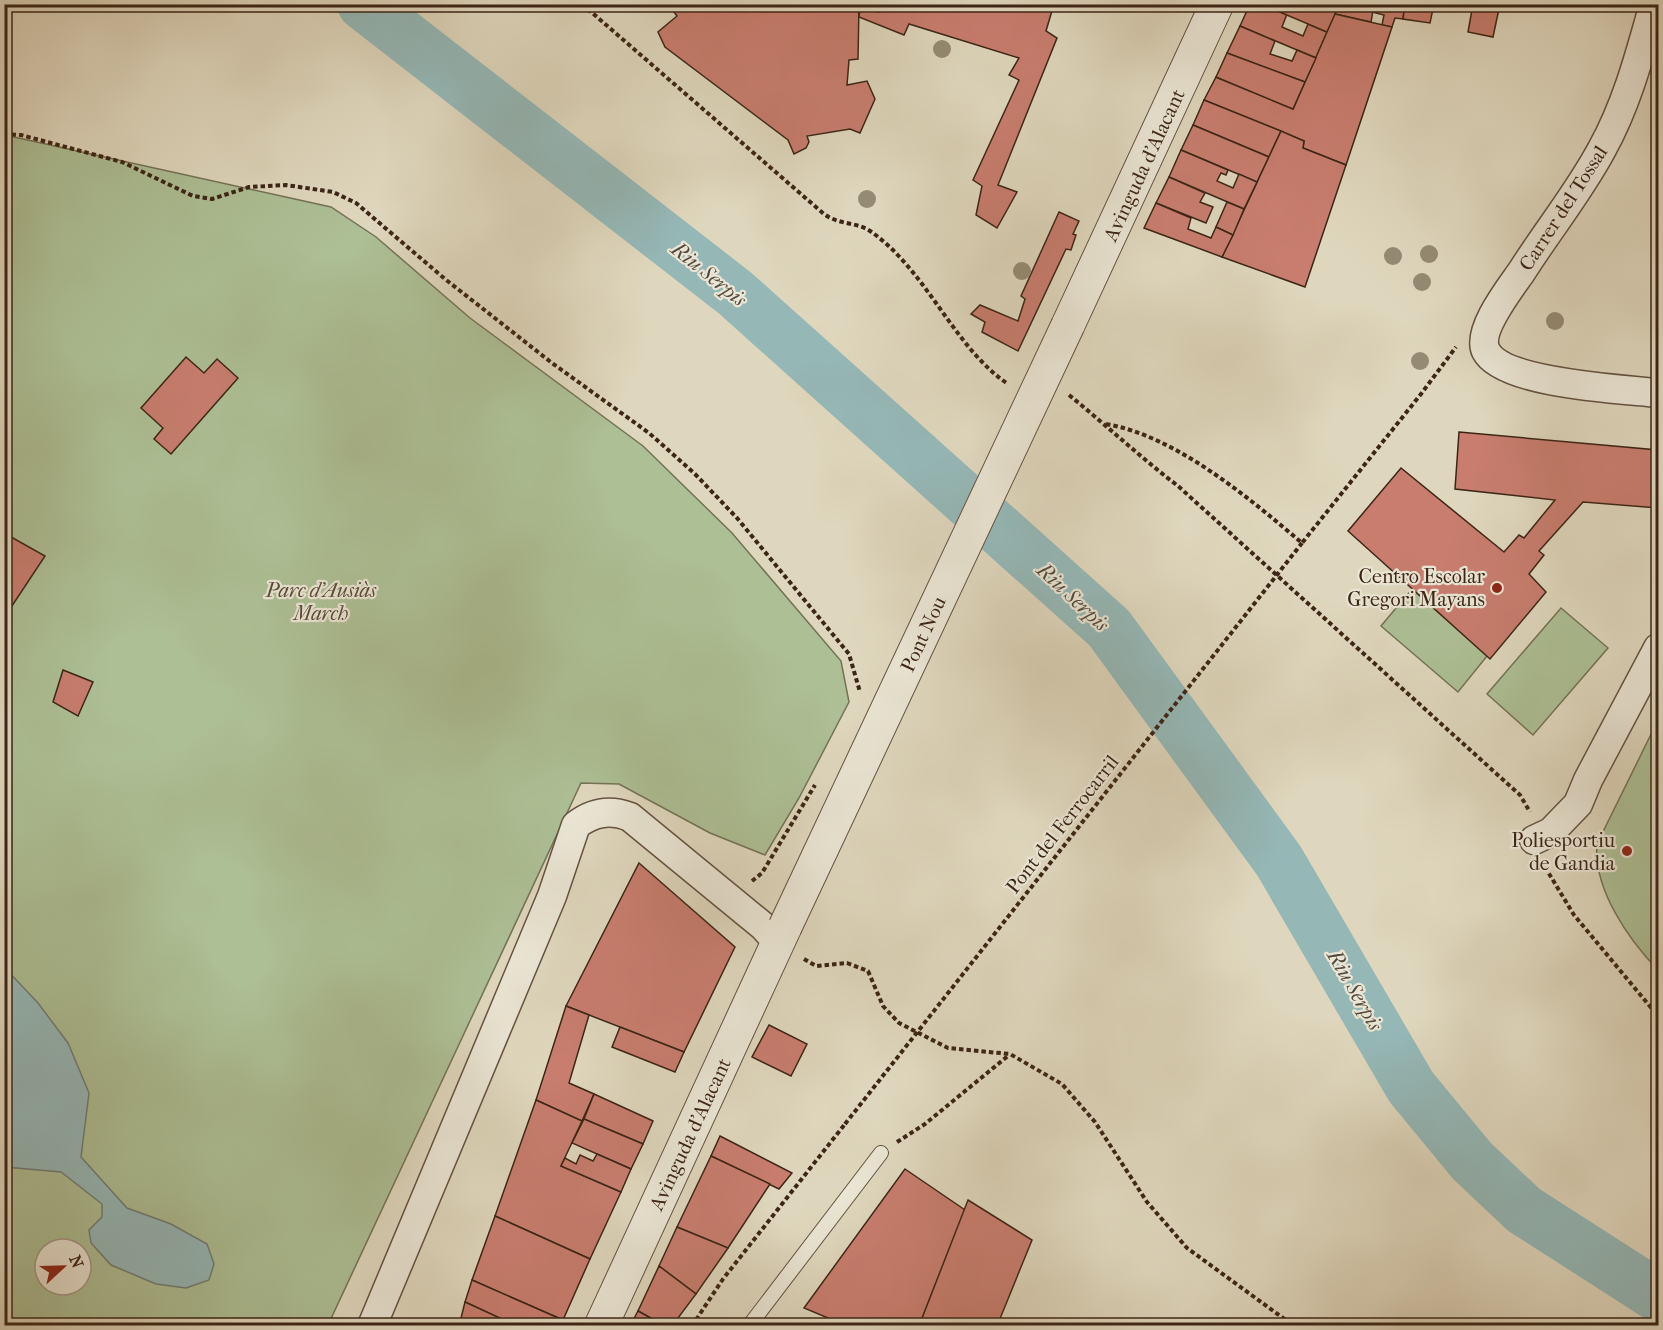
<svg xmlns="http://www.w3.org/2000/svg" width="1663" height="1330" font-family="'IM FELL French Canon',serif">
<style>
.green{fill:#adbf95;stroke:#747256;stroke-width:1.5;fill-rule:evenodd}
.water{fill:#95b8b7;stroke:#717d77;stroke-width:1.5}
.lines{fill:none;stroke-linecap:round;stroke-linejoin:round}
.river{stroke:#95b8b7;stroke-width:52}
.building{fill:#c87d6f;stroke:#3c2516;stroke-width:1.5}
.service-casing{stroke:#655240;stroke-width:16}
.minor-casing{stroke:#655240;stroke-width:31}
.tertiary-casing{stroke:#655240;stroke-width:35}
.path{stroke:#3c2516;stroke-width:4;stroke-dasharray:4.5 3;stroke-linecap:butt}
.service{stroke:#eae5d4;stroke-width:14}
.minor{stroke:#eae5d4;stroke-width:28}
.tertiary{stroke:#eae5d4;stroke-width:33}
.tertiary-bridge-casing{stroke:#655240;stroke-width:35;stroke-linecap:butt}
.path-bridge{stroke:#3c2516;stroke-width:4;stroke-dasharray:4.5 3;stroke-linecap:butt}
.tertiary-bridge{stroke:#eae5d4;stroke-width:33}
.tree{fill:#958b73}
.poi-dot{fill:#8f2418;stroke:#eae5d4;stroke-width:2}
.labels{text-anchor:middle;stroke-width:4.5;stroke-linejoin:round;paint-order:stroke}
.street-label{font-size:20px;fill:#3c2516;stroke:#eae5d4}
.poi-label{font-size:20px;fill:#3c2516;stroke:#eae5d4;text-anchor:end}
.park-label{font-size:20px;font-style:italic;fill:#584c36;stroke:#eae5d4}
.water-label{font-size:21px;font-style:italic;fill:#524a3e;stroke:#eae5d4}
</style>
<rect width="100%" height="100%" fill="#dfd7bd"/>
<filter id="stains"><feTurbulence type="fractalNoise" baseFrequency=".00333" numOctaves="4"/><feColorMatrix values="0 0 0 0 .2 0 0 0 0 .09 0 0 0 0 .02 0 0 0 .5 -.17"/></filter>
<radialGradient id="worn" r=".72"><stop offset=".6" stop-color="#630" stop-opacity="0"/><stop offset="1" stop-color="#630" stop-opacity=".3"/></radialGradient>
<g class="green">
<path d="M5 135 331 207 376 237 470 318 643 446 732 533 841 661 849 702 799 798 765 855 710 833 619 784 581 783 328 1325 5 1326ZM45 1249H81V1285H45Z"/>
<path d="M1412 589 1487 656 1458 692 1381 626Z"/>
<path d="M1561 608 1608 648 1533 735 1487 694Z"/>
<path d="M1658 720V970C1629 940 1593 889 1597 844Z"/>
</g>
<path class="water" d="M4 967 38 1003 68 1043 89 1093 81 1157 127 1208 171 1224 207 1244 214 1264 209 1280 186 1288 156 1284 111 1265 91 1243 89 1230 102 1217V1204L61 1172 5 1167Z"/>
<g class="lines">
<path class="river" d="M363 4 735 293 1109 628 1279 861 1411 1087 1472 1161 1524 1210 1658 1296"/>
</g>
<g class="building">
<path d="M668 4H859L858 59 849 60 847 85 867 81 875 99 860 133 850 129 807 136 809 142 806 148 794 154 788 140 665 47 658 32 677 16Z"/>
<path d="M881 4H1054L1046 31 1057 38 998 185 1017 192 997 228 976 215 982 186 973 180 1019 80 1009 75 1019 58 909 24 904 35 859 17 860 7 879 12Z"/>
<path d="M1250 4H1261L1287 14 1282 27 1303 36 1308 24 1327 32 1316 58 1240 26Z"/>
<path d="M1261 4H1340L1327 32Z"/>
<path d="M1340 4H1374L1371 22 1335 14Z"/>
<path d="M1374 4H1405L1403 19 1395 18 1392 27 1382 25 1384 15 1372 12Z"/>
<path d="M1405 4H1434L1430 23 1403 19Z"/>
<path d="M1473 4H1500L1493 37 1468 32Z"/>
<path d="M1335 14 1392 27 1346 165 1303 148 1304 141 1204 100 1216 77 1293 109Z"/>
<path d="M1240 26 1275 41 1270 54 1292 61 1297 50 1316 58 1305 82 1227 53Z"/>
<path d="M1227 53 1305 82 1293 109 1216 77Z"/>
<path d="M1204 100 1281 131 1269 157 1193 125Z"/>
<path d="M1193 125 1269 157 1257 182 1181 150Z"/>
<path d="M1281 131 1304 141 1303 148 1346 165 1305 287 1222 257Z"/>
<path d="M1181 150 1228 170 1226 175 1221 173 1217 181 1233 188 1239 174 1257 182 1244 209 1169 177Z"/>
<path d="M1169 177 1205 193 1200 202 1213 207 1206 223 1156 203Z"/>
<path d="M1227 202 1244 209 1233 235 1216 227Z"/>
<path d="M1156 203 1191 218 1188 229 1211 238 1216 227 1233 235 1222 257 1144 228Z"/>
<path d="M1059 212 1079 221 1073 234 1076 235 1071 250 1066 249 1018 351 982 332 985 322 971 314 980 305 1018 321 1025 299 1021 296Z"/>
<path d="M186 357 204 373 217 359 238 378 171 454 154 439 163 428 141 408Z"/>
<path d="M1459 432 1658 450V508L1583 502 1539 551 1544 555 1529 574 1546 592 1490 659 1348 531 1401 468 1504 552 1519 535 1524 538 1555 500 1455 489Z"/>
<path d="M4 533 45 556 4 618Z"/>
<path d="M63 670 93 682 78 716 53 702Z"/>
<path d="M639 863 735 947 684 1052 566 1006Z"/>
<path d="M566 1006 589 1015 569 1083 594 1094 582 1121 536 1100Z"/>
<path d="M769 1025 807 1044 791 1076 752 1057Z"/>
<path d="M620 1027 684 1052 675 1072 612 1047Z"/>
<path d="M594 1094 653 1121 643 1144 584 1119Z"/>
<path d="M536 1100 582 1121 561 1166 621 1192 590 1259 495 1216Z"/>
<path d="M584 1119 643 1144 631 1169 572 1143Z"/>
<path d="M720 1136 792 1173 779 1189 711 1156Z"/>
<path d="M597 1154 631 1169 621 1192 561 1166 565 1158 576 1164 580 1155 593 1161Z"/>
<path d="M711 1156 770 1184 728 1248 677 1227Z"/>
<path d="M905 1169 965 1210 919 1326H847L804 1308Z"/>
<path d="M968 1200 1032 1240 997 1326H919Z"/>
<path d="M495 1216 590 1259 563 1320 472 1280Z"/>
<path d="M677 1227 728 1248 696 1294 659 1266Z"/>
<path d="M659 1266 696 1294 672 1326H665L638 1311Z"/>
<path d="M472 1280 563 1320 561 1326H517L465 1302Z"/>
<path d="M465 1302 517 1326H459Z"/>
<path d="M638 1311 665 1326H630Z"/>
</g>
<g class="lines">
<defs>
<path id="service" d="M749 1326 881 1153"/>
<g id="minor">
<path d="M1654 4C1640 54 1627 104 1602 149 1579 192 1548 230 1522 271 1511 287 1476 331 1486 351 1503 384 1623 389 1658 393"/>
<path d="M1534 840 1551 832 1578 804 1588 780 1658 648"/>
<path d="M372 1326 552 896 576 825C593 812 610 809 630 817L764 927 778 943"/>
</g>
<g id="tertiary">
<path d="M1068 325 1217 4"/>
<path d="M601 1326 785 927"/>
</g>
</defs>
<use href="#service" class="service-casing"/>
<use href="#minor" class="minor-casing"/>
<use href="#tertiary" class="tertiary-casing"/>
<g class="path">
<path d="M582 4 824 214C839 225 857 222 870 231 926 269 954 348 1008 384"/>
<path d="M4 134 21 135 122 162 193 196 212 199 249 187 286 185 333 192 356 203 445 279 552 363 649 433 695 474 737 518 849 654 860 692"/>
<path d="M1069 395C1106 425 1140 457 1178 486L1520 795 1530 812"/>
<path d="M1106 424C1176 436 1249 498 1302 543L1421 394 1456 347"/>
<path d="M1545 867 1574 915 1658 1016"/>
<path d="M752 881 762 873 815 785"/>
<path d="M804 959 816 966 847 963 868 971 883 1006 899 1023 948 1048 1010 1054 1062 1084 1095 1122 1147 1202 1187 1248 1294 1326"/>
<path d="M897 1142 925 1124 1009 1055"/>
<path d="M692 1326 723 1279 845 1124"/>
</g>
<use href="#service" class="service"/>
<use href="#minor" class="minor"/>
<use href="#tertiary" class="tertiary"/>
<defs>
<path id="tertiary-bridge" d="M785 927 1068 325"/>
</defs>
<use href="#tertiary-bridge" class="tertiary-bridge-casing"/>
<path class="path-bridge" d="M845 1124 1302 543"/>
<use href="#tertiary-bridge" class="tertiary-bridge"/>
</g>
<g class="tree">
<circle cx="942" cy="49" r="9"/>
<circle cx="867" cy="199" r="9"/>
<circle cx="1429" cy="254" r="9"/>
<circle cx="1393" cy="256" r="9"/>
<circle cx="1022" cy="271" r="9"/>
<circle cx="1422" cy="282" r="9"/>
<circle cx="1555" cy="321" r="9"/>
<circle cx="1420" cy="361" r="9"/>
</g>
<g class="poi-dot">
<circle cx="1497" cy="588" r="6"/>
<circle cx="1627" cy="851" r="6"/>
</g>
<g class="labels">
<g class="street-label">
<text transform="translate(1144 165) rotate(-65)" y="7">Avinguda d'Alacant</text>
<text transform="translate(1563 208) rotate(-57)" y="7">Carrer del Tossal</text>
<text transform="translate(923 634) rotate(-65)" y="7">Pont Nou</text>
<text transform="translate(1062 824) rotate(-52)" y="7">Pont del Ferrocarril</text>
<text transform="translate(690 1134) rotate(-65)" y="7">Avinguda d'Alacant</text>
</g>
<g class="poi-label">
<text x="1485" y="583">Centro Escolar<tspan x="1485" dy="23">Gregori Mayans</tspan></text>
<text x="1615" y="847">Poliesportiu<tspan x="1615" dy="23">de Gandia</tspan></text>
</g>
<g class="park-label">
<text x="321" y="597">Parc d'Ausiàs<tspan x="321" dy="23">March</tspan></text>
</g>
<g class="water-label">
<text transform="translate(709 274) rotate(39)" y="7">Riu Serpis</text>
<text transform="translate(1073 597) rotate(43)" y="7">Riu Serpis</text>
<text transform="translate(1355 990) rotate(60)" y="7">Riu Serpis</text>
</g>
</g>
<rect width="1663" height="1330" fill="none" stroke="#dfd7bd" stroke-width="24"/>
<rect x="6" y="6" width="1651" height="1318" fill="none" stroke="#3c2516" stroke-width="3"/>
<rect x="12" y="12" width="1639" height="1306" fill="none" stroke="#3c2516" stroke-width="1.5"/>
<g transform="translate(63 1267) rotate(68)"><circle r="28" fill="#eae5d4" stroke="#a49888" stroke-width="1.5"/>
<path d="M0-4.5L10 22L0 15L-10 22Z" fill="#8f2418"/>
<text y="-9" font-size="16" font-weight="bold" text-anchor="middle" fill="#3c2516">N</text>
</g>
<rect width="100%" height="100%" filter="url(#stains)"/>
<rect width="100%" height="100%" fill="url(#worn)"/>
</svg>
